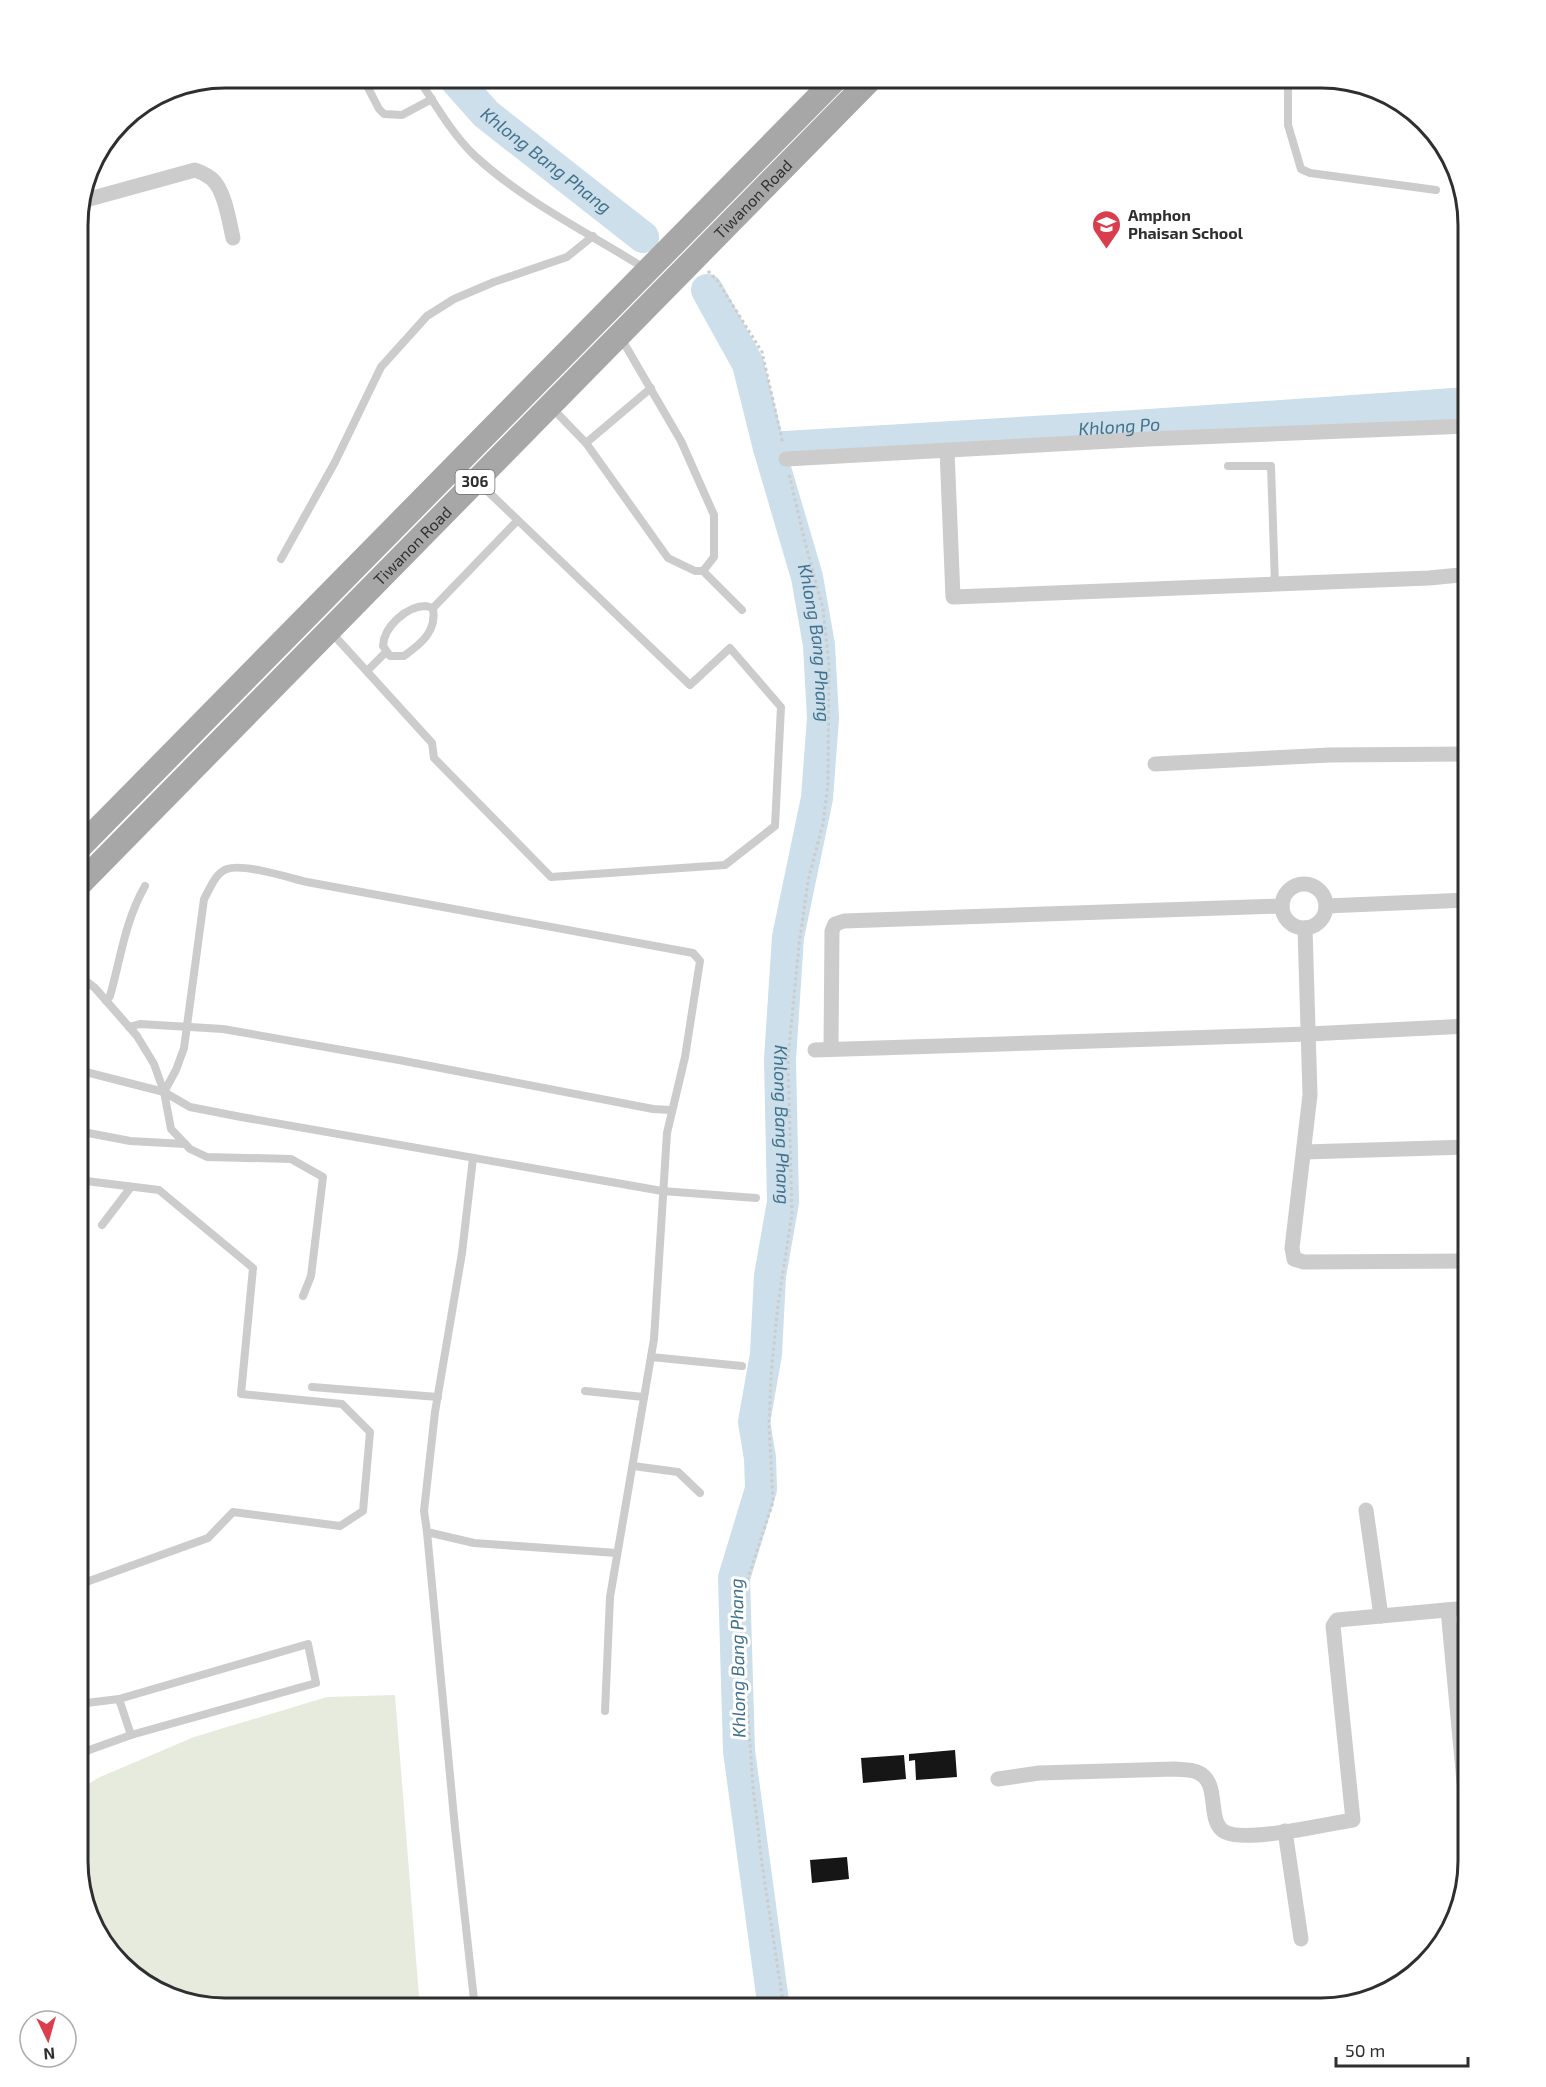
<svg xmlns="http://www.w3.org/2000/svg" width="1546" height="2087" font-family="'Exo 2',sans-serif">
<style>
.green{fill:#e6ebde}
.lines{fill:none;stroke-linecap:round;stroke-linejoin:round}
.river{stroke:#ccdfea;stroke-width:32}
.building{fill:#161616}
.path{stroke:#ccc;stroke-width:3;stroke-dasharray:3 3;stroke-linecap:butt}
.lane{stroke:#ccc;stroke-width:8}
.street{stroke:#ccc;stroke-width:15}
.primary{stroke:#a7a7a7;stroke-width:24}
.labels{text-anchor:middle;stroke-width:6;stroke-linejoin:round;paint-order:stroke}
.shield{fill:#fff;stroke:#6d6d6d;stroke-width:1.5}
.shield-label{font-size:15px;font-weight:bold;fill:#2f2f2f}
.street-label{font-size:16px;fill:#2f2f2f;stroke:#fff}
.poi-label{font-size:16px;font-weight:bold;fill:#2f2f2f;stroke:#fff;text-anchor:start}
.water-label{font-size:18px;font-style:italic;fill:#42718c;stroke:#fff}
.rim{fill:none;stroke:#2f2f2f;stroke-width:3}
</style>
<rect width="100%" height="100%" fill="#fff"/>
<path class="green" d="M395 1695 420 2009H216L151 1989 98 1936 78 1862V1790L100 1777 194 1737 327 1697Z"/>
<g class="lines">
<g class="river">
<path id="s1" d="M454 78 486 114 643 237"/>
<path id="s2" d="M707 290 748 364 769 448 807 577 819 645 823 718 817 798 788 937 780 1059 783 1202 770 1276 766 1354 754 1422 760 1458 761 1489 734 1578 739 1751 774 2009"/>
<path id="s3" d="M769 448 1135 426 1468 403"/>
</g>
</g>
<g class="building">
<path d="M955 1750 957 1777 916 1780 915 1760 909 1761V1754Z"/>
<path d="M904 1755 906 1779 863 1783 861 1758Z"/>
<path d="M847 1857 849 1879 812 1883 810 1860Z"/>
</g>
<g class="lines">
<g class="path">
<path d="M708 271 717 280 762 352 783 444"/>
<path d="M784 2009 762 1864 753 1787 741 1615 745 1587 773 1502 769 1424 771 1375 778 1304 792 1214 788 1058 799 945 808 881 823 823 828 784 829 665 823 609 805 542 789 474"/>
</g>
<g class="lane">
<path d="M363 78 379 109 384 114 402 115 432 99"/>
<path d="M418 78C435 104 452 134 475 156 525 202 587 232 644 268"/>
<path d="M1288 78V125L1301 169 1310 173 1436 190"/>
<path d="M551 407 586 443 668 558 695 571H703L714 557V515L681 441 621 338"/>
<path d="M586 443 651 388"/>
<path d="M1228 466H1271L1275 584"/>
<path d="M281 559 335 462 381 367 427 316 454 299 494 282 567 257 593 236"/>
<path d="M703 571 742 610"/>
<path d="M426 606 433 608C437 631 422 643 404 656H390L383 646C384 626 407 606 426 606Z"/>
<path d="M433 608 517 521"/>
<path d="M331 632 432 743 434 758 551 877 725 865 775 826 781 707 730 648 690 685 478 482"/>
<path d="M367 671 386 652"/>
<path d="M78 975 95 988 137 1036 154 1064 164 1092 171 1129 190 1149 207 1157 291 1159 323 1177 311 1276 303 1296"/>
<path d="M106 1001 110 996C121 957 125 921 145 886"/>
<path d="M129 1027 140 1024 223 1029 399 1060 653 1109 671 1110"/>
<path d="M78 1070 164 1092 190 1107 241 1117 662 1191 756 1198"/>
<path d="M164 1092 176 1070 184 1048 204 899C210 889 215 873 227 869 243 863 290 878 307 882L693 953 700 961 685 1057 667 1133 654 1339 610 1597 605 1711"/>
<path d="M78 1131 130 1141 185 1144"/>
<path d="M473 1158 462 1253 435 1412 424 1511 427 1532 474 1543 617 1553"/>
<path d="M102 1225 131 1187"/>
<path d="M651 1357 742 1366"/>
<path d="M312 1387 438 1397"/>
<path d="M585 1391 644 1397"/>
<path d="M633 1466 678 1472 700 1493"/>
<path d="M427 1532 455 1828 475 2009"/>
<path d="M78 1585 208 1538 233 1512 340 1526 363 1511 370 1432 342 1404 241 1394 253 1268 159 1190 78 1180"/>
<path d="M119 1699 131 1735"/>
<path d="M78 1754 131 1735 316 1683 308 1644 119 1699 78 1704"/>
</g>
<g class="street">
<path d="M82 201 195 170C201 172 207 175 212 179 225 191 229 221 233 238"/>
<path d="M947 450 953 597 1429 578 1460 575 1468 570"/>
<path d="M786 459 1148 439 1468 426"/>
<path d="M1155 764 1330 755 1468 754"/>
<circle cx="1304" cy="906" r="22"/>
<path d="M1326 906 1468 900"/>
<path d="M1305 928 1310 1095 1292 1248 1294 1259 1304 1262 1468 1261"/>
<path d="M831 1048 832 931 835 924 844 921 1282 906"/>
<path d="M815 1050 1309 1034 1468 1026"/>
<path d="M1304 1152 1468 1147"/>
<path d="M1366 1510 1381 1616"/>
<path d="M1448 1610 1466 1803"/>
<path d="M998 1779 1039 1773 1174 1769C1181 1770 1190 1769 1197 1772 1222 1782 1205 1821 1225 1832 1246 1843 1326 1824 1353 1820L1333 1626 1337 1620 1468 1608"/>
<path d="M1285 1831 1301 1939"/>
</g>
<g class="primary">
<path d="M78 849 837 78"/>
<path id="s4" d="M78 886 872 78"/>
</g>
</g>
<defs>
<symbol id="school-pin" viewBox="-11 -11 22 30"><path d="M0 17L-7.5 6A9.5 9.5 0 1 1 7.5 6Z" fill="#da3e4d" stroke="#fff"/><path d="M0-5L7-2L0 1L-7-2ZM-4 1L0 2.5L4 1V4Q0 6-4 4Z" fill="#fff"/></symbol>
</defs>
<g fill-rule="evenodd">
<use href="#school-pin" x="1090" y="208" width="33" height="45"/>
</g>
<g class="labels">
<rect class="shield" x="455.5" y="470" width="39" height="24" rx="4.5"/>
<g class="shield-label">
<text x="475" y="487">306</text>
</g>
<g class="street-label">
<text dy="6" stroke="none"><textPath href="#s4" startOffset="963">Tiwanon Road</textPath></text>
<text dy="6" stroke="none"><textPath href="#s4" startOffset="477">Tiwanon Road</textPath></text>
</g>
<g class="poi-label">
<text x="1128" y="221">Amphon<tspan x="1128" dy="18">Phaisan School</tspan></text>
</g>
<g class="water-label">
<text dy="6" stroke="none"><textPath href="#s1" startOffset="124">Khlong Bang Phang</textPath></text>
<text dy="6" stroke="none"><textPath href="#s3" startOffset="351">Khlong Po</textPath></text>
<text dy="6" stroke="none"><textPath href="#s2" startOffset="372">Khlong Bang Phang</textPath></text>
<text dy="6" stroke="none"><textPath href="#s2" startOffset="858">Khlong Bang Phang</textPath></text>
<text transform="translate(738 1658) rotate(-91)" y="6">Khlong Bang Phang</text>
</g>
</g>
<path d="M0 0H1546V2087H0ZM225 88H1321A137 137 0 0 1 1458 225V1861A137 137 0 0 1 1321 1998H225A137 137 0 0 1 88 1861V225A137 137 0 0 1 225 88Z" fill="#fff" fill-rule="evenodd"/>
<path class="rim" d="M225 88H1321A137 137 0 0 1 1458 225V1861A137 137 0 0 1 1321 1998H225A137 137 0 0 1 88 1861V225A137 137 0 0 1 225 88Z"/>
<g transform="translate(48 2039) rotate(175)"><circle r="28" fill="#ffffff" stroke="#acacac" stroke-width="1.5"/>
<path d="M0-4.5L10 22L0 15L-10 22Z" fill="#da3e4d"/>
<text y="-9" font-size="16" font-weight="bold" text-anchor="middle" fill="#2f2f2f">N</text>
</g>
<path d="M1336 2057v9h132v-9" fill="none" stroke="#2f2f2f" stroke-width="3"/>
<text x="1345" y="2057" font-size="18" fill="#2f2f2f" stroke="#ffffff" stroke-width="4.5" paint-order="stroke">50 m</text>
</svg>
